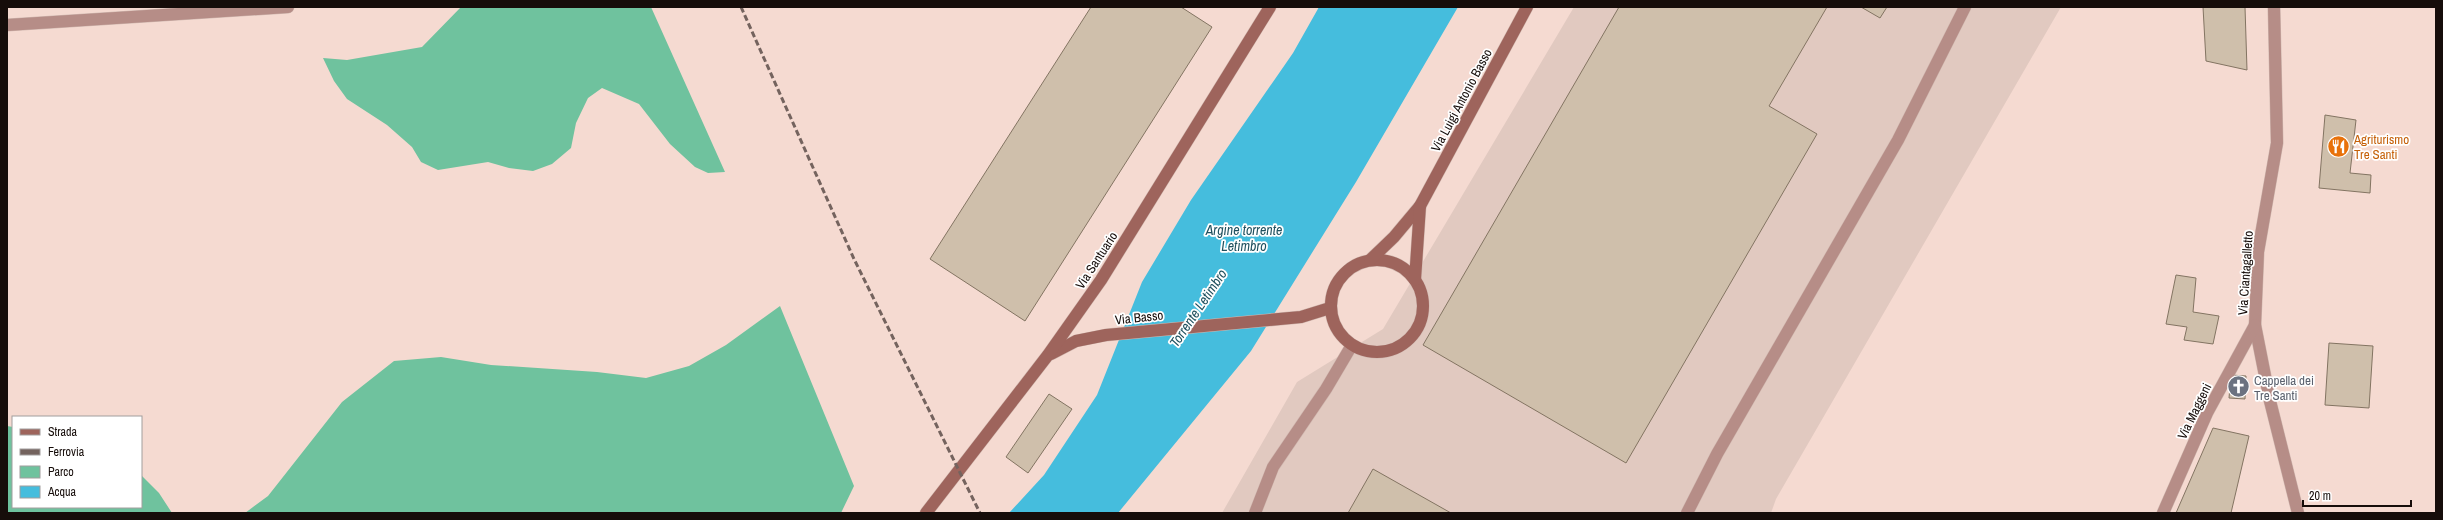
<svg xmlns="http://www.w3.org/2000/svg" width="2443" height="520" font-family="'Archivo Narrow',sans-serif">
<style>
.industrial{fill:#e1c9c0}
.green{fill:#6fc29e}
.water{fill:#45bddd}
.building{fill:#cfbfab;stroke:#837462}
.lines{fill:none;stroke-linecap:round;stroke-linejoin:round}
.lane-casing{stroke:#d1b9b1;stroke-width:13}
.street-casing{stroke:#d1b9b1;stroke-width:13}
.secondary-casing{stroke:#d1b9b1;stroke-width:13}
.lane{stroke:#b68d87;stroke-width:12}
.street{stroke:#b68d87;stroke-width:12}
.secondary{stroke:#9e645c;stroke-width:12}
.rail{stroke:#74635e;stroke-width:3;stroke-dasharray:6 3;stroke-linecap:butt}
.labels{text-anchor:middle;stroke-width:3.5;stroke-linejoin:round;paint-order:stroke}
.street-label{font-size:13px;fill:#160d0a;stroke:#fff}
.food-label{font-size:13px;fill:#c56008;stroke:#fff;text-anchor:start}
.worship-label{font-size:13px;fill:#5b616d;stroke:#fff;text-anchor:start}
.water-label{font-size:14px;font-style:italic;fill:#20515f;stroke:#fff}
</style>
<rect width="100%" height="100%" fill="#f5dad1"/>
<path class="industrial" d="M1574 7H2061L1776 499 1771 513H1222L1297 382 1383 329Z"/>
<g class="green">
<path d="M461 7H651L725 172 708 173 695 167 670 144 639 104 602 88 588 98 576 123 571 148 552 164 533 171 509 168 488 162 438 170 421 162 412 147 387 125 347 99 334 81 323 58 347 60 422 47Z"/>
<path d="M780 306 854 486 841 513H245L268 496 342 402 394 361 441 357 491 365 597 372 646 378 689 366 726 345Z"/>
<path d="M7 426 13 427V507H141V475L159 493 172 513H7Z"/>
</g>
<path class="water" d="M1319 7H1458L1356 182 1251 351 1118 513H1009L1044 475 1097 395 1142 282 1191 200 1293 53Z"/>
<g class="building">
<path d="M1091 7H1181L1212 27 1025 321 930 259Z"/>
<path d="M1619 7H1827L1769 106 1817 134 1626 463 1423 345Z"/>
<path d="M1861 7H1887L1880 18Z"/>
<path d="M2203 7H2245L2247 70 2206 61Z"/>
<path d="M2325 115 2356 120 2350 173 2371 175 2370 193 2319 188Z"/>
<path d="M2176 275 2196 278 2193 312 2219 316 2213 344 2184 340 2187 327 2166 324Z"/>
<path d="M2329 343 2373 346 2369 408 2325 405Z"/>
<path d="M2231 375 2246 376 2245 399 2229 398Z"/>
<path d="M1049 394 1072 409 1028 473 1006 457Z"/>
<path d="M2213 428 2249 436 2231 513H2176Z"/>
<path d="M1373 469 1451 513H1348Z"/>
</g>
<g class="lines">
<defs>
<g id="lane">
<path d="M1255 513 1273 467 1326 389 1352 345"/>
<path d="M1687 513 1717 454 1898 140 1965 7"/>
</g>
<g id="street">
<path d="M2274 7 2277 143 2258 252 2255 325 2270 401 2298 513"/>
<path d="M7 25 288 7"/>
<path d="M2163 513 2207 413 2255 325"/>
</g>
<g id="secondary">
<circle cx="1377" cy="306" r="46"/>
<path d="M1370 260 1394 237 1420 206 1527 7"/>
<path d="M1415 280 1420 206"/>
<path d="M1051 354 1076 341 1106 335 1301 317 1330 308"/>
<path d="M926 513 1048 355 1101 280 1270 7"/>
</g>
</defs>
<use href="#lane" class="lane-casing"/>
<use href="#street" class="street-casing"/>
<use href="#secondary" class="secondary-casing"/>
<use href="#lane" class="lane"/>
<use href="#street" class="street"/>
<use href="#secondary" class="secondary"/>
<path class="rail" d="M741 7 854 259 980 513"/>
</g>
<defs>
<symbol id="restaurant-disc" viewBox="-11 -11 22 22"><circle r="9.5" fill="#e8710a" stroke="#fff"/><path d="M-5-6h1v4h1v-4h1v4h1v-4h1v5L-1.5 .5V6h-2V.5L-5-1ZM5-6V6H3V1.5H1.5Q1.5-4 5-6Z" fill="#fff"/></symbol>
<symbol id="church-disc" viewBox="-11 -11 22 22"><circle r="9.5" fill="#6b7280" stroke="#fff"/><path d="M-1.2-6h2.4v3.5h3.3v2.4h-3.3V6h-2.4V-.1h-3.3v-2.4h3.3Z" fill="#fff"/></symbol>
</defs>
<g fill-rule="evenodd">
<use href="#restaurant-disc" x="2326" y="134" width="25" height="25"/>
<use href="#church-disc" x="2226" y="374" width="25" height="25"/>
</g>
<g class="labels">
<g class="street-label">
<text transform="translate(1461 100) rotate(-62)" y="5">Via Luigi Antonio Basso</text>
<text transform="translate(1096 260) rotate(-57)" y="5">Via Santuario</text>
<text transform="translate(2245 273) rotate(-86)" y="5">Via Ciantagalletto</text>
<text transform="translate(1139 317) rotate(-6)" y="5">Via Basso</text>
<text transform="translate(2194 411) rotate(-64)" y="5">Via Maggeni</text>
</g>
<g class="food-label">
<text x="2354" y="144">Agriturismo<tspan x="2354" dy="15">Tre Santi</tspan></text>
</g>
<g class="worship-label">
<text x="2254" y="385">Cappella dei<tspan x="2254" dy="15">Tre Santi</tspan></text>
</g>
<g class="water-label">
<text x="1244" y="235">Argine torrente<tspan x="1244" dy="16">Letimbro</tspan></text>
<text transform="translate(1198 308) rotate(-56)" y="5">Torrente Letimbro</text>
</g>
</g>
<rect width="2443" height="520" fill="none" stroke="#160d0a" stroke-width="16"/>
<rect x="12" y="416" width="130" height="92" fill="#ffffff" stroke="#a29e9d"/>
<rect x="20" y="429" width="20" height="6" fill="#9e645c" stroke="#a29e9d"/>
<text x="48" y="436" font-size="12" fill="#160d0a">Strada</text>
<rect x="20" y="449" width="20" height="6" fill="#74635e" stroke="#a29e9d"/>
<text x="48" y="456" font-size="12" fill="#160d0a">Ferrovia</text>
<rect x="20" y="466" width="20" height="12" fill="#6fc29e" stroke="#a29e9d"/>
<text x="48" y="476" font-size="12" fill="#160d0a">Parco</text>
<rect x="20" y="486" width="20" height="12" fill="#45bddd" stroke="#a29e9d"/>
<text x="48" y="496" font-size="12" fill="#160d0a">Acqua</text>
<path d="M2303 500v6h108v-6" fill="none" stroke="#160d0a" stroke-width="2"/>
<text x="2309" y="500" font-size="12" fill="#160d0a" stroke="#ffffff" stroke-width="3" paint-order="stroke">20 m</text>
</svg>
